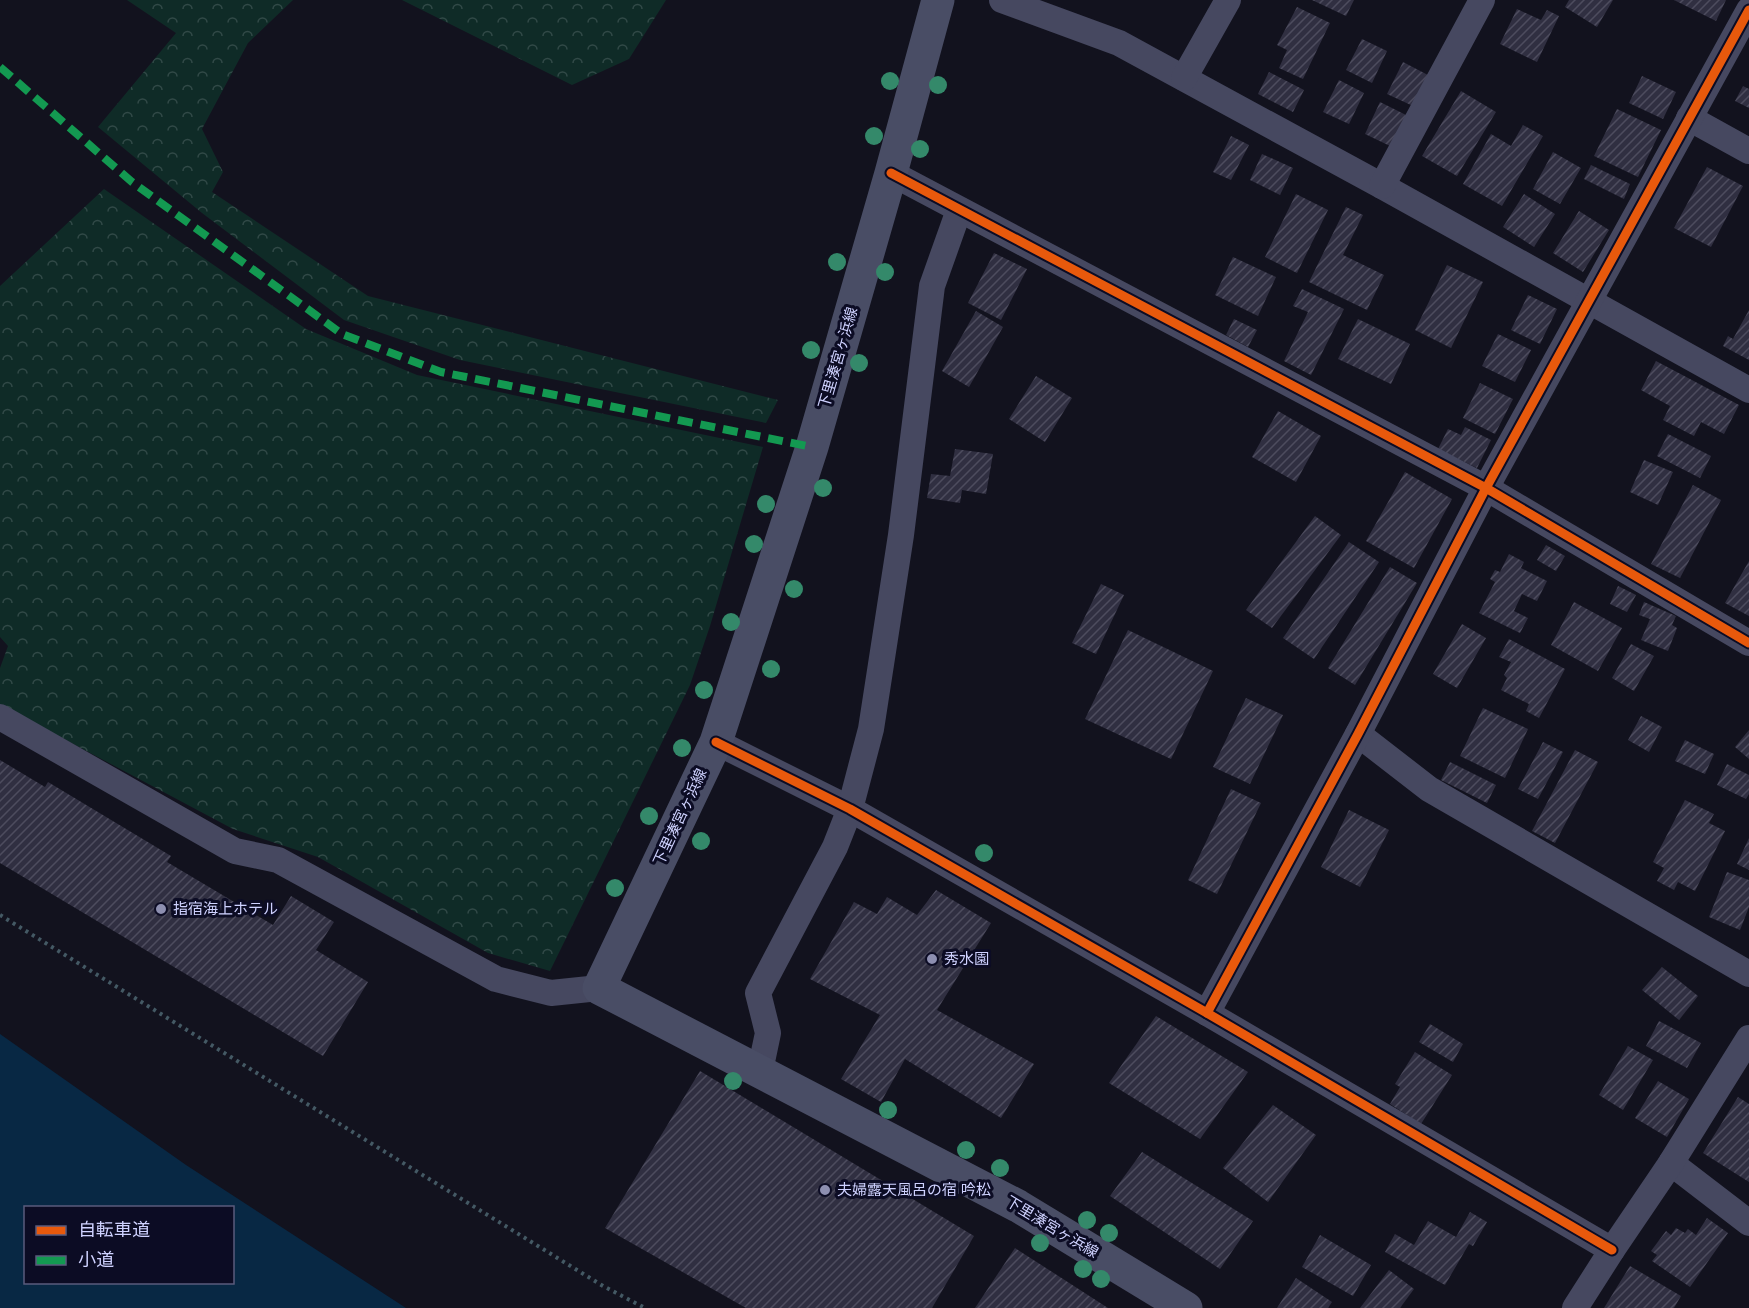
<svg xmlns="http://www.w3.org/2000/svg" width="1749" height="1308" font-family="Montserrat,'Noto Sans JP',sans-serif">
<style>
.forest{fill:url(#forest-crowns)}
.water{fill:#082844;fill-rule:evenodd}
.building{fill:url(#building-hatch)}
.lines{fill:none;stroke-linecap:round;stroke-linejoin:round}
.path{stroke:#445964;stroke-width:4;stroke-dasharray:3 4.5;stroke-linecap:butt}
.minor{stroke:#464860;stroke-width:26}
.secondary{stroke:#494d65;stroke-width:33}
.quiet{stroke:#139951;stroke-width:8;stroke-dasharray:15 8;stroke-linecap:butt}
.cycleway-casing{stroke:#0c0c24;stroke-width:13}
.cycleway{stroke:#e8590c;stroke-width:9}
.tree{fill:#34896a}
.poi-dot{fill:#8d8fb0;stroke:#0c0c24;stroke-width:2}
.labels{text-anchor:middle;stroke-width:6;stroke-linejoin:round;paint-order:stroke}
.street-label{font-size:15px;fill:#cfd2ff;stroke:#0c0c24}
.poi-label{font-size:15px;fill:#cfd2ff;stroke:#0c0c24;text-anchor:start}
</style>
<defs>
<pattern id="forest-crowns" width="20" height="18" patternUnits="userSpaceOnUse" patternTransform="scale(1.5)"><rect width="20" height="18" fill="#0f2b27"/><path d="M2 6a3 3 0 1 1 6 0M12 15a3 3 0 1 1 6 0" fill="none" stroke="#314947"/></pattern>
<pattern id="building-hatch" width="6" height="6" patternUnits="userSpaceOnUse" patternTransform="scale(1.5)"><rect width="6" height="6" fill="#302f41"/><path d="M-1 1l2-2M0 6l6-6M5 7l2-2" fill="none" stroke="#4d4c5e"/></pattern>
</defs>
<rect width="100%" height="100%" fill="#12121e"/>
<g class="forest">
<path d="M127 0H293L248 43 202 129 223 172 212 192 368 296 778 400 766 423 460 360 344 320 202 213 98 127 176 33Z"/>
<path d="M402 0H666L629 59 572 85Z"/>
<path d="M104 189 306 329 417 375 763 447 710 626 690 685 550 971 488 953 318 857 233 829 0 705V668L8 646 0 637V286Z"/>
</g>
<path class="water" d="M0 1034 186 1165 406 1308H0ZM26 1208H232V1282H26Z"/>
<g class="building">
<path d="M1312 0H1354L1346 16Z"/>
<path d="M1569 0H1613L1597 27 1565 7Z"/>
<path d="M1674 0H1726L1716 21Z"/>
<path d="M1297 7 1330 23 1303 79 1279 68 1287 50 1277 45Z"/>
<path d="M1517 9 1541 20 1547 10 1559 16 1537 62 1500 44Z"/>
<path d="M1362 39 1387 51 1372 83 1346 70Z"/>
<path d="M1403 62 1428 75 1413 106 1387 94Z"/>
<path d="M1269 72 1304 90 1293 112 1258 94Z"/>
<path d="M1642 76 1676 92 1663 119 1629 103Z"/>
<path d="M1339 80 1364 93 1349 124 1323 112Z"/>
<path d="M1743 86 1749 89V108L1735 101Z"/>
<path d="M1461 91 1496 112 1457 176 1422 156Z"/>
<path d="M1380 102 1406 115 1390 146 1365 134Z"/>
<path d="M1617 109 1661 130 1638 177 1594 156Z"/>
<path d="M1523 125 1543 136 1502 206 1463 184 1491 134 1511 146Z"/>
<path d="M1231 136 1249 145 1231 180 1213 172Z"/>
<path d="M1553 152 1581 168 1560 204 1533 189Z"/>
<path d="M1262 154 1293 168 1280 195 1250 180Z"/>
<path d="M1591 165 1630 184 1624 199 1584 179Z"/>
<path d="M1707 167 1743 186 1711 247 1674 228Z"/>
<path d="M1296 194 1328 210 1297 273 1265 257Z"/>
<path d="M1524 194 1555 214 1534 247 1503 227Z"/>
<path d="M1346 207 1363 215 1343 255 1384 275 1367 310 1309 282Z"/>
<path d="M1579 211 1609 230 1583 272 1553 253Z"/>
<path d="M994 253 1027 269 1001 320 968 303Z"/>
<path d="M1233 257 1276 277 1258 316 1215 295Z"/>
<path d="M1447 265 1483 282 1451 348 1415 330Z"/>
<path d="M1302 289 1344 309 1311 375 1284 361 1308 312 1293 306Z"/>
<path d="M1528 295 1557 309 1540 344 1511 330Z"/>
<path d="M1749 310V360L1723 346 1728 336 1733 339Z"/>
<path d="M976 311 1003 327 969 387 942 371Z"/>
<path d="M1234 319 1257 330 1248 347 1226 335Z"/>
<path d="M1358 319 1410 344 1391 384 1338 359Z"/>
<path d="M1498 334 1531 350 1515 382 1482 366Z"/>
<path d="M1656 361 1739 405 1724 434 1701 422 1694 436 1663 420 1670 406 1641 390Z"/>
<path d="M1036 376 1072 398 1045 442 1009 419Z"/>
<path d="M1480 383 1513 399 1495 434 1463 418Z"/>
<path d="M1278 411 1321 436 1296 482 1252 457Z"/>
<path d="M1465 427 1491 440 1477 468 1438 449 1448 429 1461 435Z"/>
<path d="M1668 434 1711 456 1700 478 1657 456Z"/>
<path d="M955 449 993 454 986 494 962 490 960 503 927 498 931 474 950 476Z"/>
<path d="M1644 460 1673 472 1658 505 1630 492Z"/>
<path d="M1405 472 1452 499 1414 568 1366 541Z"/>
<path d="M1693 485 1721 500 1680 578 1651 564Z"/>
<path d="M1315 516 1341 535 1272 628 1246 610Z"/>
<path d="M1349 542 1379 562 1314 659 1283 638Z"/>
<path d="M1546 545 1565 556 1556 571 1537 560Z"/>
<path d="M1509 554 1524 562 1521 568 1547 581 1537 601 1522 594 1514 611 1528 618 1520 633 1479 613 1495 582 1490 579 1495 570 1500 572Z"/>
<path d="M1749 561V616L1725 603Z"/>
<path d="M1390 567 1417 583 1355 685 1328 668Z"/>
<path d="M1101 584 1124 595 1096 654 1072 643Z"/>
<path d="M1618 586 1636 595 1627 612 1610 604Z"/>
<path d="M1574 602 1622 628 1598 671 1551 645Z"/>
<path d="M1644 602 1676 616 1672 625 1677 628 1668 651 1641 640 1650 619 1639 615Z"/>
<path d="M1462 624 1486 638 1457 688 1433 674Z"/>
<path d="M1128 630 1213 671 1171 759 1085 719Z"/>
<path d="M1509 639 1565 669 1539 718 1526 711 1529 704 1501 690 1507 678 1504 675 1511 662 1499 657Z"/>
<path d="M1631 644 1654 656 1634 691 1612 678Z"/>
<path d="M1246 698 1283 715 1250 784 1213 767Z"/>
<path d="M1483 708 1528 729 1505 778 1460 756Z"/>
<path d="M1641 716 1662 727 1649 752 1628 740Z"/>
<path d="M1749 730V759L1735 747Z"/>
<path d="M1685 740 1714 754 1705 774 1675 761Z"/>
<path d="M1543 742 1563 752 1538 799 1518 789Z"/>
<path d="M1575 750 1598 762 1555 843 1532 831Z"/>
<path d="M0 760 45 787 48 782 171 856 167 862 273 925 291 896 334 922 316 950 368 982 323 1056 0 863Z"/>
<path d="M1450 762 1496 785 1487 803 1441 780Z"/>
<path d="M1727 764 1749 775V794L1746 799 1717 785Z"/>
<path d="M1231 789 1261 803 1217 894 1188 880Z"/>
<path d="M1685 800 1714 814 1709 823 1725 831 1695 891 1678 882 1674 890 1657 881 1664 868 1653 862Z"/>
<path d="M1349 810 1389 830 1360 887 1321 867Z"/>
<path d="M1749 838V870L1737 864Z"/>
<path d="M1727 872 1749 880V907L1740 930 1709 917Z"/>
<path d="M936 890 991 923 937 1010 1034 1064 1001 1118 905 1059 881 1102 841 1079 880 1015 810 979 854 902 877 914 887 897 917 915Z"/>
<path d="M1662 967 1698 996 1679 1020 1642 990Z"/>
<path d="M1156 1016 1248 1072 1200 1139 1109 1083Z"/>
<path d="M1659 1021 1701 1043 1687 1068 1646 1046Z"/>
<path d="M1430 1024 1463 1044 1453 1062 1419 1042Z"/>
<path d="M1628 1046 1653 1060 1623 1110 1599 1095Z"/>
<path d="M1415 1052 1452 1075 1421 1124 1390 1104 1400 1087 1395 1084Z"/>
<path d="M700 1071 974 1236 932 1308H746L605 1228Z"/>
<path d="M1658 1081 1689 1099 1667 1137 1635 1118Z"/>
<path d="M1738 1097 1749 1104V1182L1703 1153Z"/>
<path d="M1273 1105 1316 1135 1268 1202 1223 1168Z"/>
<path d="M1142 1152 1253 1221 1220 1269 1110 1196Z"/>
<path d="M1470 1212 1487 1222 1473 1246 1469 1244 1445 1285 1385 1252 1395 1234 1414 1245 1428 1221 1456 1237Z"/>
<path d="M1707 1218 1728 1233 1690 1287 1652 1261 1657 1255 1651 1251 1666 1231 1671 1235 1676 1228 1685 1233 1688 1229 1696 1235Z"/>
<path d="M1320 1235 1371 1265 1353 1296 1302 1267Z"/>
<path d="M1015 1248 1108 1308H975Z"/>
<path d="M1630 1266 1681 1296 1674 1308H1604Z"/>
<path d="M1389 1270 1414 1289 1400 1308H1360Z"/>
<path d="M1296 1278 1332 1302 1328 1308H1277Z"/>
</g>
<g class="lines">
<path class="path" d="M0 915 603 1286 645 1308"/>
<g class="minor">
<path d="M1002 0 1119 43 1382 186 1749 390"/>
<path d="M1184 78 1228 0"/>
<path d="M1689 118 1749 151"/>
<path d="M891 173 1486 488 1749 643"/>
<path d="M1382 186 1482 0"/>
<path d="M0 717 235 851 278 860 496 979 551 993 599 988"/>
<path d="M1358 734 1429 789 1749 974"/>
<path d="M716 742 850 809 1207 1013 1612 1250"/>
<path d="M1207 1013 1358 734 1486 488 1749 10"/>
<path d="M760 1071 768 1033 758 993 835 847 850 809 871 729 901 535 932 286 959 210"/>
<path d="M1671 1163 1749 1223"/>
<path d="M1575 1308 1612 1250 1671 1163 1749 1038"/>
</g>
<path class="secondary" d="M938 0 891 173 812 447 716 742 599 988 1018 1206 1186 1308"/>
<path class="quiet" d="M0 67 132 182 342 334 441 372 812 447"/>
<defs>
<g id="cycleway">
<path d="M891 173 1486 488 1749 643"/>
<path d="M716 742 850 809 1207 1013 1612 1250"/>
<path d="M1207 1013 1358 734 1486 488 1749 10"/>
</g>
</defs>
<use href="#cycleway" class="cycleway-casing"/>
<use href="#cycleway" class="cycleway"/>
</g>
<g class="tree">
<circle cx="890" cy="81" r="9"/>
<circle cx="938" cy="85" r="9"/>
<circle cx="874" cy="136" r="9"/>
<circle cx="920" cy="149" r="9"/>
<circle cx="837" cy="262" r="9"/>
<circle cx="885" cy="272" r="9"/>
<circle cx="811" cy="350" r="9"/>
<circle cx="859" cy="363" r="9"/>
<circle cx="823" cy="488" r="9"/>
<circle cx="766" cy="504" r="9"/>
<circle cx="754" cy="544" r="9"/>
<circle cx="794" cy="589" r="9"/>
<circle cx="731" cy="622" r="9"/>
<circle cx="771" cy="669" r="9"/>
<circle cx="704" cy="690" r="9"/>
<circle cx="682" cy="748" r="9"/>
<circle cx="649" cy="816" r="9"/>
<circle cx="701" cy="841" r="9"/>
<circle cx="984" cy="853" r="9"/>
<circle cx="615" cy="888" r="9"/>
<circle cx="733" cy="1081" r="9"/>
<circle cx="888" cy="1110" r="9"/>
<circle cx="966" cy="1150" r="9"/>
<circle cx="1000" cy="1168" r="9"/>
<circle cx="1087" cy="1220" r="9"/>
<circle cx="1109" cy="1233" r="9"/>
<circle cx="1040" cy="1243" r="9"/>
<circle cx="1083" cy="1269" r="9"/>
<circle cx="1101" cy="1279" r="9"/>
</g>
<g class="poi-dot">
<circle cx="161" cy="909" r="6"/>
<circle cx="932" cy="959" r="6"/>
<circle cx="825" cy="1190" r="6"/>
</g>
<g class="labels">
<g class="street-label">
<text transform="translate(838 358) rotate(-74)" y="5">下里湊宮ヶ浜線</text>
<text transform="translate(680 817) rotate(-65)" y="5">下里湊宮ヶ浜線</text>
<text transform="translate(1052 1227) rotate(31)" y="5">下里湊宮ヶ浜線</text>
</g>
<g class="poi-label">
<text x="173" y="914">指宿海上ホテル</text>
<text x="944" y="964">秀水園</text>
<text x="837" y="1195">夫婦露天風呂の宿 吟松</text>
</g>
</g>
<rect x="24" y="1206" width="210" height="78" fill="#0c0c24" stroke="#5a5b7c" stroke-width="1.5"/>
<rect x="36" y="1226" width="30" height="9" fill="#e8590c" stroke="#5a5b7c" stroke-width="1.5"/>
<text x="78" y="1236" font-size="18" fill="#cfd2ff">自転車道</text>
<rect x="36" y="1256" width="30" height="9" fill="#139951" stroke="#5a5b7c" stroke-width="1.5"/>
<text x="78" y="1266" font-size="18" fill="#cfd2ff">小道</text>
</svg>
